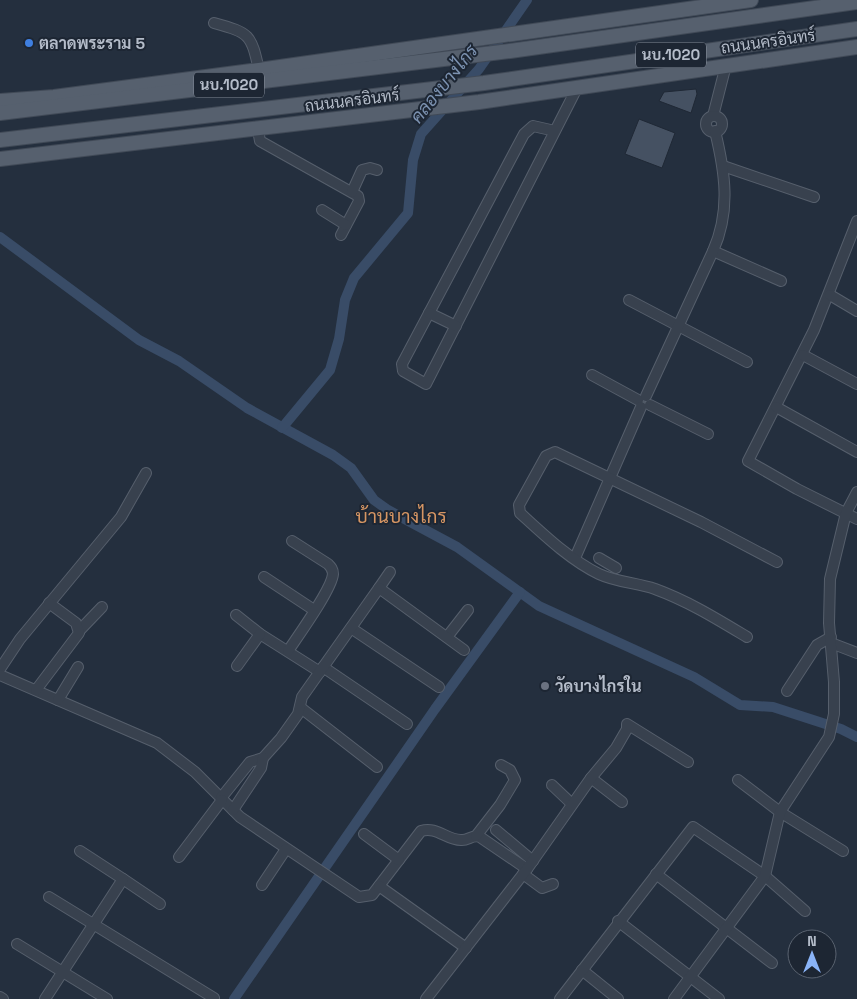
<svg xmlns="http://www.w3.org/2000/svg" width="857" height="999" font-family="'Space Grotesk',Sarabun,sans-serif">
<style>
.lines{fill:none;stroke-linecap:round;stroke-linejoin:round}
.canal{stroke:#394c67;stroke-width:10}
.building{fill:#455162;stroke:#1f2835}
.minor-casing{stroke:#565f6c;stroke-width:12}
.major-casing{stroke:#414a57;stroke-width:16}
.minor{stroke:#38414e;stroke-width:10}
.major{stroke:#56606e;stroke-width:14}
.shop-dot{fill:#3f7fe0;stroke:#1d2633;stroke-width:2}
.worship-dot{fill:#6b7280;stroke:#1d2633;stroke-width:2}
.labels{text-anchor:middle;stroke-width:4;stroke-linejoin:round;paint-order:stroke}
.shield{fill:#1d2633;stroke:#878f9c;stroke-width:1}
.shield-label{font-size:15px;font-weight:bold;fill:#b4bcc9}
.street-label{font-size:16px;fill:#b4bcc9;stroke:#1d2633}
.poi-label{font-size:16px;font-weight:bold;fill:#b4bcc9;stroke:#1d2633;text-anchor:start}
.water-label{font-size:18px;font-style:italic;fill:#7c92b1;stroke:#1d2633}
.quarter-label{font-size:19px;fill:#d59563;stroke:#1d2633}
</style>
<rect width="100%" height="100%" fill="#242f3e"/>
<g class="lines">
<g class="canal">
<path d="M0 237 139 340 179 361 247 408 333 455 351 468 374 500 388 510 457 547 539 606 694 677 740 705 773 707 841 729 857 737"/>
<path d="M282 428 330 370 339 339 345 300 354 278 408 213 413 160 421 134 479 69 527 0"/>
<path d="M234 999 435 709 520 592"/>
</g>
</g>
<g class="building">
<path d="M696 89 697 94 691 113 659 101 664 92Z"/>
<path d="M639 119 675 133 662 168 625 154Z"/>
</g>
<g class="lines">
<defs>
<g id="minor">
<path d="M214 23C250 33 251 34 259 70"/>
<path d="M713 116 726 65"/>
<circle cx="714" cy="124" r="8"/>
<path d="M258 130 260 141 358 196 359 201 341 235"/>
<path d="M555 131 533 126 524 134 402 364 403 371 426 384 578 86"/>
<path d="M723 166 814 197"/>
<path d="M352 192 362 170 370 168 377 170"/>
<path d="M322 210 346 225"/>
<path d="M857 221 814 330 748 461 797 489 857 519"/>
<path d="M713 251 781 281"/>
<path d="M830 295 857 311"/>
<path d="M629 300 747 362"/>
<path d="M429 313 456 326"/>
<path d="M803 355 857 384"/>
<path d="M592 375 638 400"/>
<path d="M646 396 713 251C731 211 725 172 715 131"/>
<path d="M650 405 708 434"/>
<path d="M776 407 857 452"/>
<path d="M575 558 641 407"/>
<path d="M599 558 616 568"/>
<path d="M264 577 314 610"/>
<path d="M379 588 390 572"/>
<path d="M236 615 260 634 320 672"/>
<path d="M351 628 439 687"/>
<path d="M79 631 102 607"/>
<path d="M447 637 468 610"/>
<path d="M747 637C717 619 688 601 655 589 637 583 616 582 599 574 570 560 543 534 520 513L519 505 546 456 555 452 701 522 777 562"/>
<path d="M831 643 857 653"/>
<path d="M288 651C298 636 332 589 333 574 333 569 331 567 328 564L292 541"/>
<path d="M237 666 260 634"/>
<path d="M323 667 407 724"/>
<path d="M0 669 20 639 121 517 146 473"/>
<path d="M0 675 157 743 195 772 240 817 359 897 372 895 421 831C437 826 446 840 461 840 468 841 472 834 480 837L527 869"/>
<path d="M36 690 79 633 76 623 49 603"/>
<path d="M787 691 817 645 831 637"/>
<path d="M58 700 78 667"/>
<path d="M301 708 377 767"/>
<path d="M591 778 622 802"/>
<path d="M738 780 780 812 843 851"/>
<path d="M552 785 572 804"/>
<path d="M221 798 250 762 263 758 281 738 298 714 302 697 379 588 464 650"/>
<path d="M233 810 261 768 263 758"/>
<path d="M496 830 533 861"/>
<path d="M364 834 399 860"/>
<path d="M476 836 500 805 515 780 510 770 501 765"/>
<path d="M179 857 222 800"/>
<path d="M523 874 542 888 553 884"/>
<path d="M656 874 772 963"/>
<path d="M123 879 160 904"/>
<path d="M262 885 286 849"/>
<path d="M379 886 466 948"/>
<path d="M49 897 214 998"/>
<path d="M618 921 719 999"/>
<path d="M17 944 107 999"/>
<path d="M582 970 618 999"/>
<path d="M0 997 3 999"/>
<path d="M45 999 123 879 80 851"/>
<path d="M426 999 527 869 591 778 616 748 627 729V724L688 762"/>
<path d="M560 999 693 827 765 876 805 911"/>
<path d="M674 999 765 876 780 812 829 737 834 714V682L829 623 830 579 846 513 857 492"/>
</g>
<g id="major">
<path d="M0 101 54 97 259 70 751 0"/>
<path d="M0 113 510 51 857 2"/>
<path d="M0 140 484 83 857 29"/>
<path d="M0 159 479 102 857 47"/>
</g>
</defs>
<use href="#minor" class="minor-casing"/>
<use href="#major" class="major-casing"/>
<use href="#minor" class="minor"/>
<use href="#major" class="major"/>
</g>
<circle class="shop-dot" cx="29" cy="43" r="5"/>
<circle class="worship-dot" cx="545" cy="686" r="5"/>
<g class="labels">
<g class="shield">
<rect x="636" y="42.5" width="70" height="25" rx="4"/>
<rect x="194" y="72.5" width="70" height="25" rx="4"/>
</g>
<g class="shield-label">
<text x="671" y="60">นบ.1020</text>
<text x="229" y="90">นบ.1020</text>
</g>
<g class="street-label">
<text transform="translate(768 41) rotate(-8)" y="6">ถนนนครอินทร์</text>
<text transform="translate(352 100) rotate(-7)" y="6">ถนนนครอินทร์</text>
</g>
<g class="poi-label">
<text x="39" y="49">ตลาดพระราม 5</text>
<text x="555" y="692">วัดบางไกรใน</text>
</g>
<g class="water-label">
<text transform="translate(444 84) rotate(-51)" y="6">คลองบางไกร</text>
</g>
<g class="quarter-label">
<text x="401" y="523">บ้านบางไกร</text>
</g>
</g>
<g transform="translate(812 954)"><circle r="24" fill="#1d2633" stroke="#59626f"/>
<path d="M0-4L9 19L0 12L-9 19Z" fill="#8ab4f8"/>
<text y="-8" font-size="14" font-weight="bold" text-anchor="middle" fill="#b4bcc9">N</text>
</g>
</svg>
